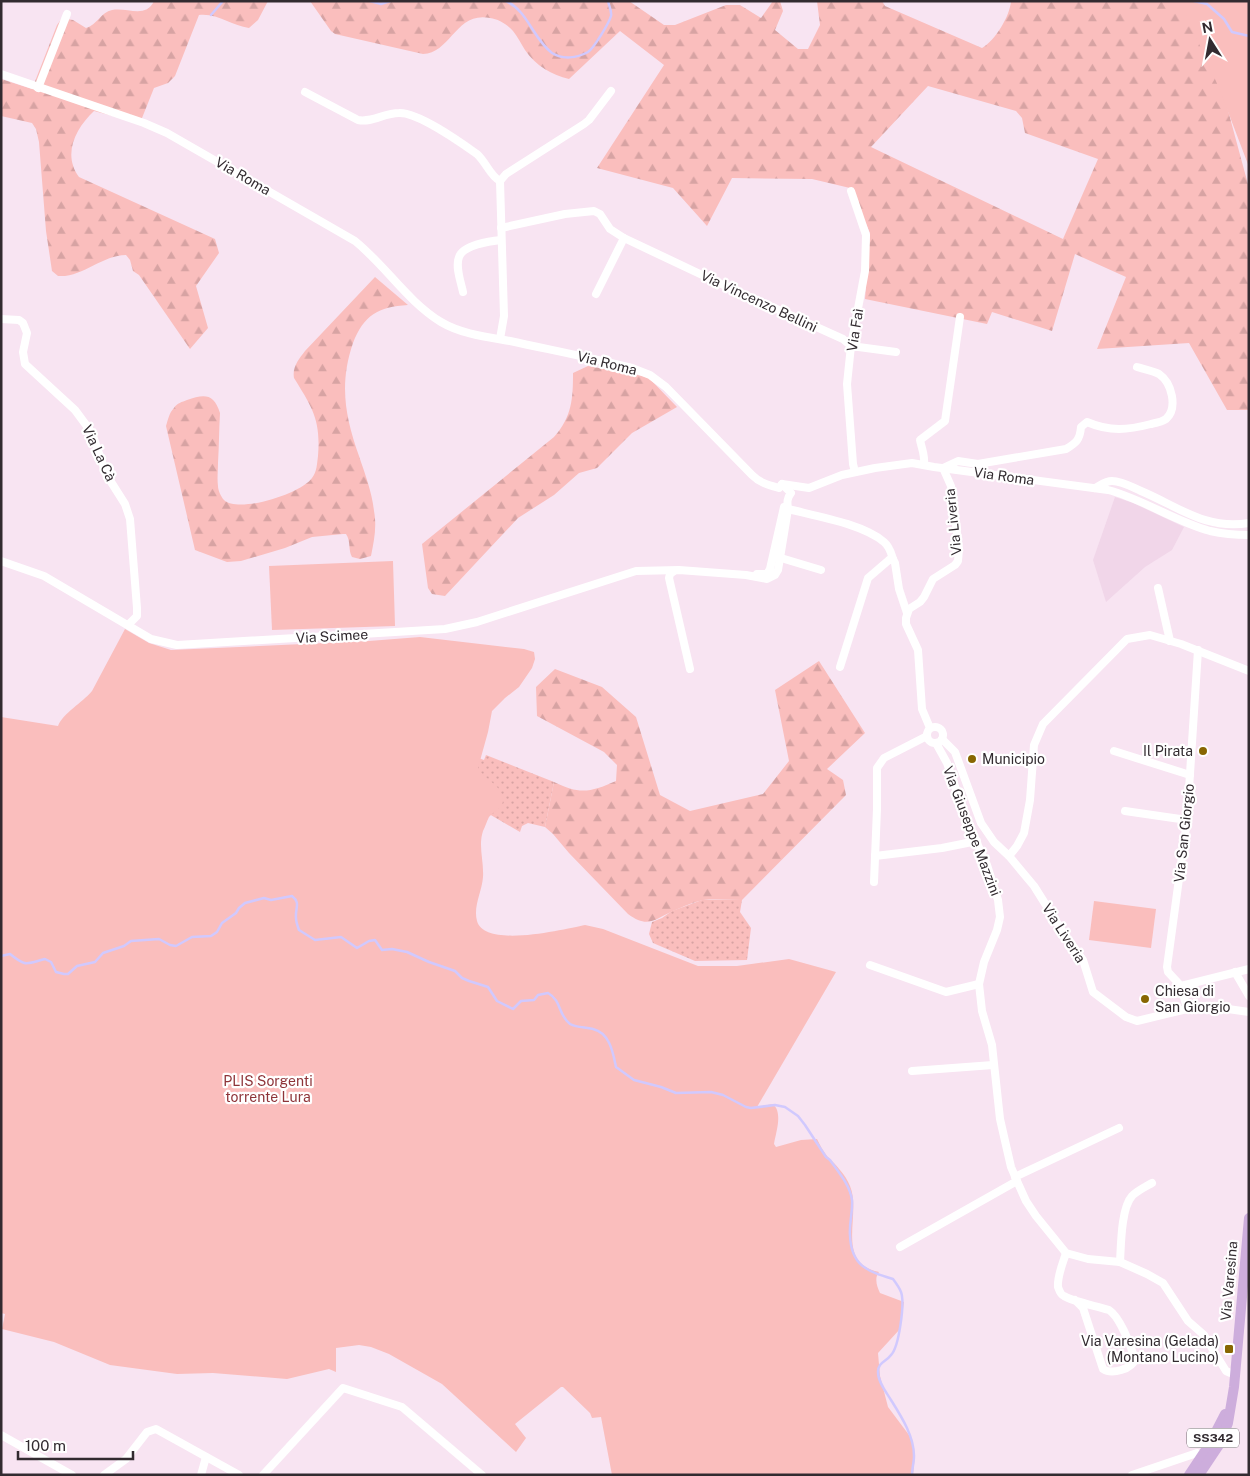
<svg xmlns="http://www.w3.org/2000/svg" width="1250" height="1476" font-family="'Public Sans',sans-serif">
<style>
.built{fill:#f1d6e9}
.grass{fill:url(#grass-dots)}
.forest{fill:url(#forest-firs);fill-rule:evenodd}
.park{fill:#fabebd}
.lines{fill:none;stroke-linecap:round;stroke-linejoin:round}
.stream{stroke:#d1c9fe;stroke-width:2.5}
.minor{stroke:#fff;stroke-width:8}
.major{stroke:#cdaddc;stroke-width:10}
.poi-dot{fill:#886602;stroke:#fff;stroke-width:2}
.labels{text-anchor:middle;stroke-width:4.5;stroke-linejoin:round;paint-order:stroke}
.shield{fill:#fff;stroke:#706b6e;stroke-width:1}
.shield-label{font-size:12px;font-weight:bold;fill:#322b30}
.street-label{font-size:14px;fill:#322b30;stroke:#fff}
.poi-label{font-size:14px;fill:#322b30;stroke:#fff;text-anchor:end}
.park-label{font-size:14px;fill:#8e3439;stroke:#fff}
</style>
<defs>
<pattern id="grass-dots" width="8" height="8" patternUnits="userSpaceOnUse" patternTransform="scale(1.25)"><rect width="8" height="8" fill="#fabebd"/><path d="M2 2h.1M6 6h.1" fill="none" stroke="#d7a3a3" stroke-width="1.8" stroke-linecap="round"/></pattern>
<pattern id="forest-firs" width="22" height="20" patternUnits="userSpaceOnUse" patternTransform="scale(1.25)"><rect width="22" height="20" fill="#fabebd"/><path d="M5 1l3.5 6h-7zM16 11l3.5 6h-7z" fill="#d7a3a3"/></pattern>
</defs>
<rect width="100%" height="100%" fill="#f8e4f2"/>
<path class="built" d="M1115 497 1133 503 1184 527 1172 550 1145 567 1106 602 1093 560Z"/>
<g class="grass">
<path d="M436 742 484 760 486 755 554 782 545 827 528 823 522 826 520 832 448 790Z"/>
<path d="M702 900H742L740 912 751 928 747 960 695 961 653 943 649 934 652 922 662 918 672 911Z"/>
</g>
<g class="forest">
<path d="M154 1H268L258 20 249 28C232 26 218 13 199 15L175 76 168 83 154 88 140 123 94 111C76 128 62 154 79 177L215 239 219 253 196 286 208 328 190 349 139 275 133 271 130 260 126 255C102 255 82 278 58 276L52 271 46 231 39 142 36 129 32 123 1 116V79L32 89 57 25 62 18 73 20 86 28C97 25 101 12 112 10 127 7 146 19 154 1Z"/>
<path d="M310 1H629L664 25H675L726 5H740L761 18 773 1H780L783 11 775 30 798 49H808L820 25 817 1H882L885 6 982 48C995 41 1010 16 1011 1H1249L1226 103 1249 188V410H1227L1189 343 1097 349 1126 277 1075 254 1052 331 992 312 987 324 865 299 870 233 850 188 812 179 732 178 707 226 673 188 597 168 664 65 620 31 569 79C552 75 536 66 525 50 521 44 518 37 513 31 507 24 498 19 490 18 456 11 451 53 423 54L335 34 331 31ZM928 86 1016 111 1022 118 1025 133 1098 159 1063 239 871 147Z"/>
<path d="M375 277 408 305C378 307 364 315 353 343 339 384 345 416 359 456 365 474 372 492 374 511 377 527 374 541 371 556L360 559 352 557C348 550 351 541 346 534H343L312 537 285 548 241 561 227 562 195 550 166 426C168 420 169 413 174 408 177 403 182 402 187 400 204 394 214 393 220 413 219 430 219 447 218 463 218 470 217 479 218 486 218 490 221 497 224 500 239 514 302 493 312 478 317 472 317 463 318 456 321 420 312 407 294 378 292 367 299 359 305 351Z"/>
<path d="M588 366 648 377 677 407 632 433 597 468 579 473 554 495 518 518 445 596 432 594 428 588 422 544 554 437C572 417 573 398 573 373Z"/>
<path d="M819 661 865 733 827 769 843 780 846 795 742 900C729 900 715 899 703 900 694 902 682 907 673 911 655 919 648 929 628 914L569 853 553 834 545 827 554 782C580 795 591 792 616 781L617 765 604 752 537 716 536 687 555 669 602 687 636 717 660 795 690 811 763 794 789 761 775 690Z"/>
</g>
<g class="park">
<path d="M1178 1H1249V167L1219 88 1182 6Z"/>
<path d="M393 561 395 626 272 630 269 566Z"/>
<path d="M125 629 149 643 171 650 369 641 420 637 524 649 534 652 535 659 532 668 519 687 505 698 492 711 488 732 478 768C484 779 503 786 503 800 503 808 494 811 489 817 487 821 485 827 483 831 478 846 484 861 483 877 482 892 473 906 477 921 485 949 565 929 585 925L603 929 698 966H737L789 959 836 972 757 1107 773 1104C783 1113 776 1132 774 1144L776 1147 801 1140 817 1139C820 1145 823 1151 827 1156 835 1164 846 1175 850 1186 862 1214 834 1263 879 1272 874 1278 877 1287 880 1293L904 1302 900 1329 878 1353 880 1376 888 1407 912 1439 915 1455 913 1475H612L601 1417 592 1418 590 1413 563 1387H561L515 1424 526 1438 516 1452 442 1384 389 1354 371 1347 359 1345 336 1348V1372L329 1369 287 1379 213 1373 177 1374 110 1365 54 1342 2 1329 5 1314 1 1313V717L58 726C63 713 82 703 92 691Z"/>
<path d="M1094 901 1156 909 1151 948 1089 940Z"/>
</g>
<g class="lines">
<g class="stream">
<path d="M370 1 381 4 390 1"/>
<path d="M506 1C528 11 533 39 552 53 563 60 577 58 588 52 594 48 609 23 611 16 612 12 609 6 608 1"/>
<path d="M1194 1 1207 4 1224 19 1232 32 1249 36"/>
<path d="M211 15 223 1"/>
<path d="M1 956 10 954C26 967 26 964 45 959L51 962 56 972 64 974H68L77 966 95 962 103 953 124 946 131 941 159 939 170 945 176 946 192 937 211 936 217 932 222 923 236 913 239 908 245 903 264 898 271 900 292 896C301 903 295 908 296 918 296 922 298 927 299 930L315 940 341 937 357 948 369 941 375 940 382 950 392 949 407 952 429 962 455 971 462 978 469 981 488 987 497 1001 513 1009 521 1001 534 1000 538 995 548 993C562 1001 558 1015 570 1024 577 1028 585 1027 593 1029 610 1033 613 1053 616 1067L634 1080 661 1087 676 1093 711 1092 723 1095 746 1107 751 1108 775 1105 785 1107 798 1116 805 1125 826 1157 830 1160C839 1173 850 1185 852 1200 853 1212 849 1223 850 1235 851 1266 867 1271 893 1279 896 1283 899 1287 901 1292 905 1303 899 1347 891 1355 886 1362 878 1362 878 1372 878 1382 886 1392 891 1400 901 1416 914 1436 914 1456 914 1462 912 1469 912 1475"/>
</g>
<g class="minor">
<path d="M1 74 144 123 167 133 355 241C386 266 407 301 441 322 461 334 487 337 510 341 551 350 592 358 632 368L650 375 666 387 752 475C760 483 768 485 779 488L782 484 809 488 842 475 875 468 912 463 934 467 1108 490C1143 499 1174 521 1210 531 1223 534 1236 535 1249 535"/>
<path d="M38 88 67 14"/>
<path d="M305 92 358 120C372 123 384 113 399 113 418 112 460 142 477 154 486 162 490 176 500 181"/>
<path d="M851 191 866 235 865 271 851 346 847 384 853 464 855 472"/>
<path d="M501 228 565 214 594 211 600 214 610 229 624 238 719 283 843 339 851 346 896 352"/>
<path d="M463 292C461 282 455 267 459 257 463 245 490 241 501 240"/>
<path d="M596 294 624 238"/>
<path d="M1 319 19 320 23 323 27 333 23 352 25 364 75 410 92 433 106 474 125 504 130 519 137 608V616L128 625"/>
<path d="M500 339 504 316 500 181 506 174 584 124 589 120 611 91"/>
<path d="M924 465C925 454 922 450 920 440L945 421 960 317"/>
<path d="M1095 488C1101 485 1105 481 1112 481 1122 481 1132 487 1141 491 1179 507 1205 530 1249 523"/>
<path d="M788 509C816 516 863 524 884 542 890 547 891 553 893 559"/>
<path d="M781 558 821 570"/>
<path d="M1 561 44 576 151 639 177 645 445 629 477 622 636 571 679 570 746 575 767 579 775 575 778 570 788 509C787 502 787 498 791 493L782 484"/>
<path d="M674 571 670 574 669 578 690 669"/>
<path d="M757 574H767L770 569 784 507"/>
<path d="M1158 588 1170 641"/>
<path d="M840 667 868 578 889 560 893 559 895 563 899 589 907 613"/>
<circle cx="935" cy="735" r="8"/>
<path d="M930 728 922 709 918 650 906 624V618L909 609 920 602 924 597 933 579 955 565 958 561 959 549 951 486 943 468 958 461 978 464 1066 449C1076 443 1080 440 1081 427L1087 422C1110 432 1128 430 1151 424 1156 423 1162 422 1166 419 1178 408 1172 383 1159 374 1154 371 1144 369 1137 367"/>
<path d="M942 739 955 752 981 823 994 842 1009 856 1034 886 1061 929 1083 960 1093 992 1126 1017 1137 1021 1187 1009 1207 1006 1249 1012"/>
<path d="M936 743 947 763 968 824 987 865 998 900 1000 917 997 930 984 962 979 984 982 1011 992 1045 1000 1119 1011 1167 1017 1181 1026 1201 1036 1216 1066 1253 1088 1259 1120 1262 1147 1274 1163 1283 1188 1321 1204 1335 1226 1371 1235 1375"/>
<path d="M1114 751 1190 775"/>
<path d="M1125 811 1187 820"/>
<path d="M875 856 942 848 977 841"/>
<path d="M1009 856 1017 846 1024 833 1030 800 1034 745 1043 724 1127 639 1150 635 1181 644 1249 671"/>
<path d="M874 882 877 809V768L884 758 927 736"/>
<path d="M870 965 946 992 979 984"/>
<path d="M1235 972 1249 996"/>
<path d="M1181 986 1249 969"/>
<path d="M1187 1009 1181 986 1168 972 1167 967 1187 820 1198 650"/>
<path d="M912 1071 993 1065"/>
<path d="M1015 1177 1119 1128"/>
<path d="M900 1247 1017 1181"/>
<path d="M1066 1253C1063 1263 1057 1276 1058 1287 1059 1290 1061 1295 1064 1296 1074 1302 1097 1306 1109 1310 1121 1318 1130 1345 1135 1359 1132 1369 1112 1375 1103 1369L1083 1308 1075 1300"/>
<path d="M1120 1262C1121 1246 1121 1208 1132 1196 1137 1191 1145 1187 1152 1183"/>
<path d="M1 1435 72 1475"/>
<path d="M104 1475 126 1459 147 1432 156 1429 239 1475"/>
<path d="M201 1475 206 1457"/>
<path d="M263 1475 343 1388 402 1407 482 1475"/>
<path d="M1132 1475 1197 1453"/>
</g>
<g class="major">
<path d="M1189 1475 1209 1445 1225 1414"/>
<path d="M1199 1475 1219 1445 1228 1423 1234 1387 1249 1218"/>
</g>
</g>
<g class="poi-dot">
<circle cx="1203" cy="751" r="5"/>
<circle cx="972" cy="759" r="5"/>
<circle cx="1145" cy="999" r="5"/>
<rect x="1224" y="1344" width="10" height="10" rx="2.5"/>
</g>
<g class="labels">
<rect class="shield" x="1187" y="1428.5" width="52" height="19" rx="4"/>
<g class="shield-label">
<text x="1213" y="1442">SS342</text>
</g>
<g class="street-label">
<text transform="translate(243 176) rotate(30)" y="5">Via Roma</text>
<text transform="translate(759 301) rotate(25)" y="5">Via Vincenzo Bellini</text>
<text transform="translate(855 330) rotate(-81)" y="5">Via Faì</text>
<text transform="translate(607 363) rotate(14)" y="5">Via Roma</text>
<text transform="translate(99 453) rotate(65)" y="5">Via La Cà</text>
<text transform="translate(1004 476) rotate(8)" y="5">Via Roma</text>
<text transform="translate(953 522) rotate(-96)" y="5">Via Liveria</text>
<text transform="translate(332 636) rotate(-3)" y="5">Via Scimee</text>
<text transform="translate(972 831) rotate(69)" y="5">Via Giuseppe Mazzini</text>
<text transform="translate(1184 833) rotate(-84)" y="5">Via San Giorgio</text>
<text transform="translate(1064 933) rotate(57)" y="5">Via Liveria</text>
<text transform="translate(1229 1281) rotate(-85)" y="5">Via Varesina</text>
</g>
<g class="poi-label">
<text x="1193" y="756">Il Pirata</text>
<text x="982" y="764" text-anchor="start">Municipio</text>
<text x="1155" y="996" text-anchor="start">Chiesa di<tspan x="1155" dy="16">San Giorgio</tspan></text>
<text x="1219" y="1346">Via Varesina (Gelada)<tspan x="1219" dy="16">(Montano Lucino)</tspan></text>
</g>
<g class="park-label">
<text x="268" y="1086">PLIS Sorgenti<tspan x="268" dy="16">torrente Lura</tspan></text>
</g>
</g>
<rect width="1250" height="1476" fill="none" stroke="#322b30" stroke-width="5"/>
<g transform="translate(1210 40) rotate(349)" stroke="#ffffff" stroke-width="4" paint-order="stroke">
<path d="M0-4L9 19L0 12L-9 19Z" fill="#322b30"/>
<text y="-8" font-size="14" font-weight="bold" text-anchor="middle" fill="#322b30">N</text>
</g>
<path d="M18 1451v8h115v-8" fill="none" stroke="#322b30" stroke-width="2.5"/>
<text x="25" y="1451" font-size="15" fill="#322b30" stroke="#ffffff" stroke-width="4" paint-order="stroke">100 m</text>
</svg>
